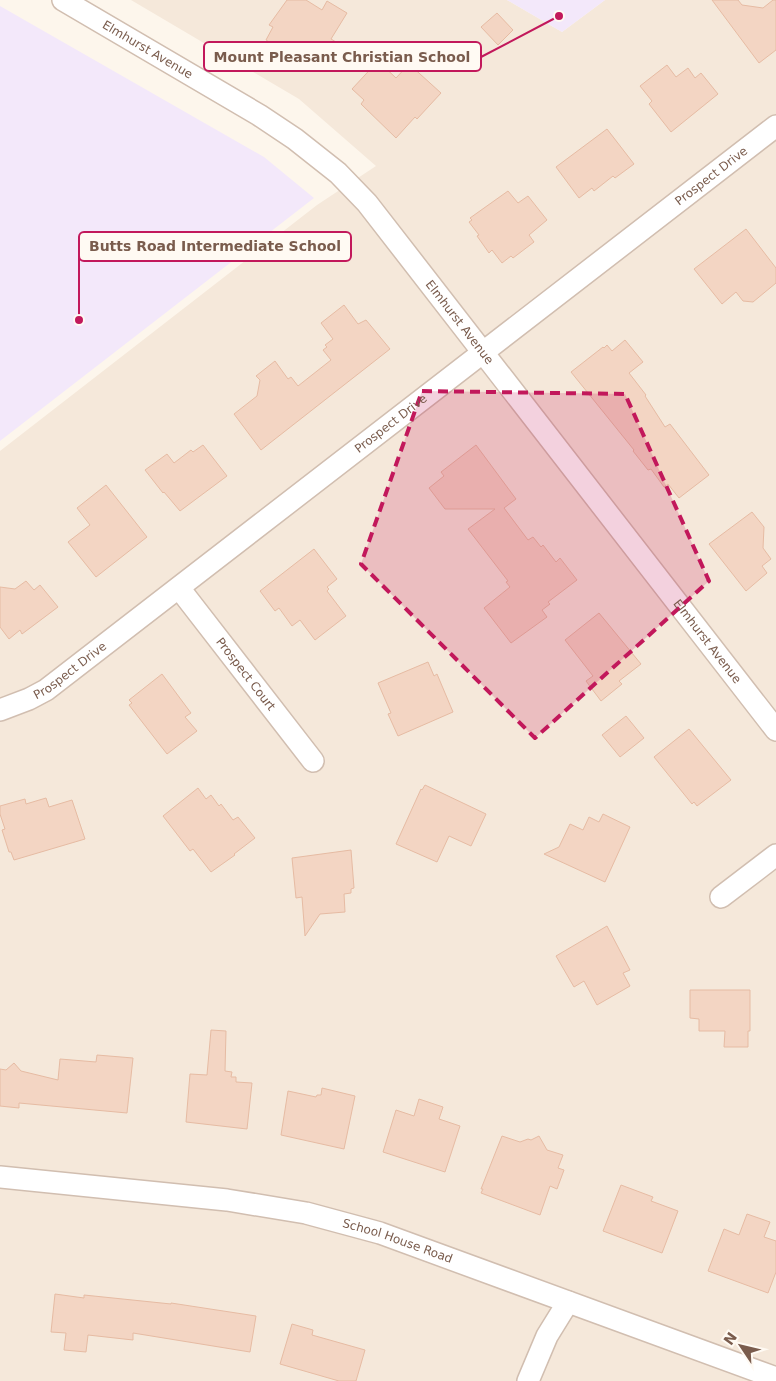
<svg xmlns="http://www.w3.org/2000/svg" width="776" height="1381" font-family="'DejaVu Sans',sans-serif">
<style>
.residential{fill:#f5e8da}
.education{fill:#f3e8fa}
.building{fill:#f3d5c3;stroke:#e6bba3}
.lines{fill:none;stroke-linecap:round;stroke-linejoin:round}
.street-casing{stroke:#d1beb0;stroke-width:24}
.street{stroke:#fff;stroke-width:21}
.marked{fill:#c2185b;fill-opacity:0.2;stroke:#c2185b;stroke-width:4;stroke-dasharray:10 6;stroke-linejoin:round}
.labels{text-anchor:middle;stroke-width:4.5;stroke-linejoin:round;paint-order:stroke}
.street-label{font-size:12px;fill:#7a5c4d;stroke:#fffaf3}
.leader{fill:none;stroke:#c2185b;stroke-width:2}
.callout-dot{fill:#c2185b;stroke:#fffaf3;stroke-width:2}
.callout{fill:#fffaf3;stroke:#c2185b;stroke-width:2}
.callout-label{font-size:14px;text-anchor:middle;font-weight:bold;fill:#7a5c4d}
</style>
<rect width="100%" height="100%" fill="#fdf6ec"/>
<path class="residential" d="M131 0H507L562 32 605 0H776V1381H0V451L317 205 376 166 299 99Z"/>
<g class="education">
<path d="M507 0H605L562 32Z"/>
<path d="M0 6 264 157 314 198 0 441Z"/>
</g>
<g class="building">
<path d="M287 0H306L322 10 327 1 347 13 331 39 336 42 321 65 303 53 297 62 294 61 274 48 276 46 266 40 273 27 269 25Z"/>
<path d="M712 0H738L742 5 763 8 773 0H776V50L759 63Z"/>
<path d="M497 13 513 30 498 45 481 27Z"/>
<path d="M378 61 396 78 409 64 441 93 417 119 415 117 396 138 361 104 364 100 352 89Z"/>
<path d="M667 65 676 77 688 68 695 78 701 73 718 94 671 132 649 104 652 101 640 86Z"/>
<path d="M607 129 634 164 615 178 613 176 594 191 592 188 579 198 556 167Z"/>
<path d="M508 191 518 203 528 196 547 220 529 235 534 242 513 258 511 256 502 263 492 250 489 253 477 236 479 235 469 222 472 220 470 218Z"/>
<path d="M746 229 776 268V283L753 302 743 301 736 292 722 304 694 269Z"/>
<path d="M344 305 358 324 366 320 390 349 261 450 234 414 257 396 260 380 256 376 275 361 288 379 291 377 298 386 331 360 323 350 327 347 325 345 333 339 321 323Z"/>
<path d="M625 340 643 362 629 373 646 395 645 396 665 427 670 424 709 475 679 498 668 484 664 487 651 469 648 470 633 451 634 450 571 372 603 347 604 348 607 345 612 351Z"/>
<path d="M203 445 227 476 180 511 164 492 163 493 145 470 167 454 174 463 191 450 193 452Z"/>
<path d="M476 445 516 499 504 508 528 540 533 537 541 547 543 545 556 562 560 558 577 580 548 602 550 604 542 610 547 617 511 643 484 608 510 587 506 582 508 581 468 529 495 509H445L429 488 444 476 441 472Z"/>
<path d="M106 485 147 537 96 577 68 542 90 525 77 508Z"/>
<path d="M752 512 764 527 763 548 771 559 762 566 767 573 746 591 709 544Z"/>
<path d="M314 549 337 579 327 587 329 589 327 591 346 616 315 640 300 620 292 626 279 608 275 611 260 591Z"/>
<path d="M26 581 34 590 40 585 58 607 22 634 20 630 9 639 0 627V587L15 589Z"/>
<path d="M599 613 641 664 619 681 622 684 601 701 586 681 593 676 565 640Z"/>
<path d="M428 662 434 676 437 674 453 712 398 736 388 714 391 713 378 683Z"/>
<path d="M162 674 191 713 185 717 197 731 167 754 129 705 132 703 129 700Z"/>
<path d="M626 716 644 738 620 757 602 735Z"/>
<path d="M689 729 731 780 697 806 694 802 692 804 654 757Z"/>
<path d="M425 785 486 814 471 846 449 836 437 862 396 844 421 789 422 790Z"/>
<path d="M198 788 206 799 211 795 219 806 221 804 233 820 238 817 255 838 234 854 235 855 211 872 193 849 190 851 163 816Z"/>
<path d="M46 798 49 807 72 800 85 839 14 860 11 852H9L2 830 5 829 0 814V806L25 799 26 804Z"/>
<path d="M603 814 630 827 605 882 544 854 559 847 570 824 583 830 589 817 599 822Z"/>
<path d="M351 850 354 888 351 889V893L344 894 345 912 320 914 305 936 302 897 296 898 292 858Z"/>
<path d="M607 926 630 970 623 973 630 986 597 1005 584 981 574 987 556 956Z"/>
<path d="M690 990H750V1031H748V1047H724L725 1031H699V1019L690 1018Z"/>
<path d="M211 1030 226 1031 225 1071 232 1072 231 1077H236V1082L252 1083 247 1129 186 1122 190 1074 207 1075Z"/>
<path d="M97 1055 133 1058 127 1113 19 1103V1108L0 1106V1069L6 1070 14 1063 21 1071 58 1080 60 1059 96 1062Z"/>
<path d="M322 1088 355 1096 344 1149 281 1135 288 1091 316 1097 317 1095H321Z"/>
<path d="M419 1099 443 1107 439 1119 460 1126 445 1172 383 1152 396 1110 414 1116Z"/>
<path d="M502 1136 520 1142 528 1139 531 1140 539 1136 547 1150 563 1155 558 1168 564 1170 557 1189 550 1186 540 1215 481 1193 483 1189H481Z"/>
<path d="M621 1185 653 1197 651 1201 678 1211 662 1253 603 1231Z"/>
<path d="M747 1214 770 1222 764 1237 776 1241V1272L768 1293 708 1271 724 1229 739 1235Z"/>
<path d="M55 1294 84 1298V1295L171 1304V1303L256 1316 250 1352 133 1333V1340L88 1335 86 1352 64 1350 66 1333 51 1332Z"/>
<path d="M292 1324 313 1330 312 1335 365 1350 356 1381H339L280 1364Z"/>
</g>
<g class="lines">
<defs>
<g id="street">
<path id="s1" d="M63 0 259 115 295 139 338 173 367 203 776 730"/>
<path id="s2" d="M179 588 313 761"/>
<path id="s3" d="M0 710 29 699 46 690 776 126"/>
<path d="M721 897 776 855"/>
<path id="s4" d="M0 1177 227 1200 306 1213 380 1233 776 1378"/>
<path d="M528 1381 547 1336 568 1302"/>
</g>
</defs>
<use href="#street" class="street-casing"/>
<use href="#street" class="street"/>
</g>
<path class="marked" d="M422 391 625 394 709 581 535 738 361 564Z"/>
<g class="labels">
<g class="street-label">
<text dy="4" stroke="none"><textPath href="#s1" startOffset="98">Elmhurst Avenue</textPath></text>
<text dy="4" stroke="none"><textPath href="#s3" startOffset="891">Prospect Drive</textPath></text>
<text dy="4" stroke="none"><textPath href="#s1" startOffset="518">Elmhurst Avenue</textPath></text>
<text dy="4" stroke="none"><textPath href="#s3" startOffset="486">Prospect Drive</textPath></text>
<text dy="4" stroke="none"><textPath href="#s1" startOffset="922">Elmhurst Avenue</textPath></text>
<text dy="4" stroke="none"><textPath href="#s3" startOffset="81">Prospect Drive</textPath></text>
<text dy="4" stroke="none"><textPath href="#s2" startOffset="109">Prospect Court</textPath></text>
<text dy="4" stroke="none"><textPath href="#s4" startOffset="404">School House Road</textPath></text>
</g>
</g>
<path class="leader" d="M559 16L481 57M79 320L79 246"/>
<g class="callout-dot">
<circle cx="559" cy="16" r="5"/>
<circle cx="79" cy="320" r="5"/>
</g>
<g class="callout">
<rect x="204" y="42" width="277" height="29" rx="5"/>
<rect x="79" y="232" width="272" height="29" rx="5"/>
</g>
<g class="callout-label">
<text x="342" y="62">Mount Pleasant Christian School</text>
<text x="215" y="251">Butts Road Intermediate School</text>
</g>
<g transform="translate(741 1346) rotate(305)" stroke="#fffaf3" stroke-width="4" paint-order="stroke">
<path d="M0-4L9 19L0 12L-9 19Z" fill="#7a5c4d"/>
<text y="-8" font-size="14" font-weight="bold" text-anchor="middle" fill="#7a5c4d">N</text>
</g>
</svg>
